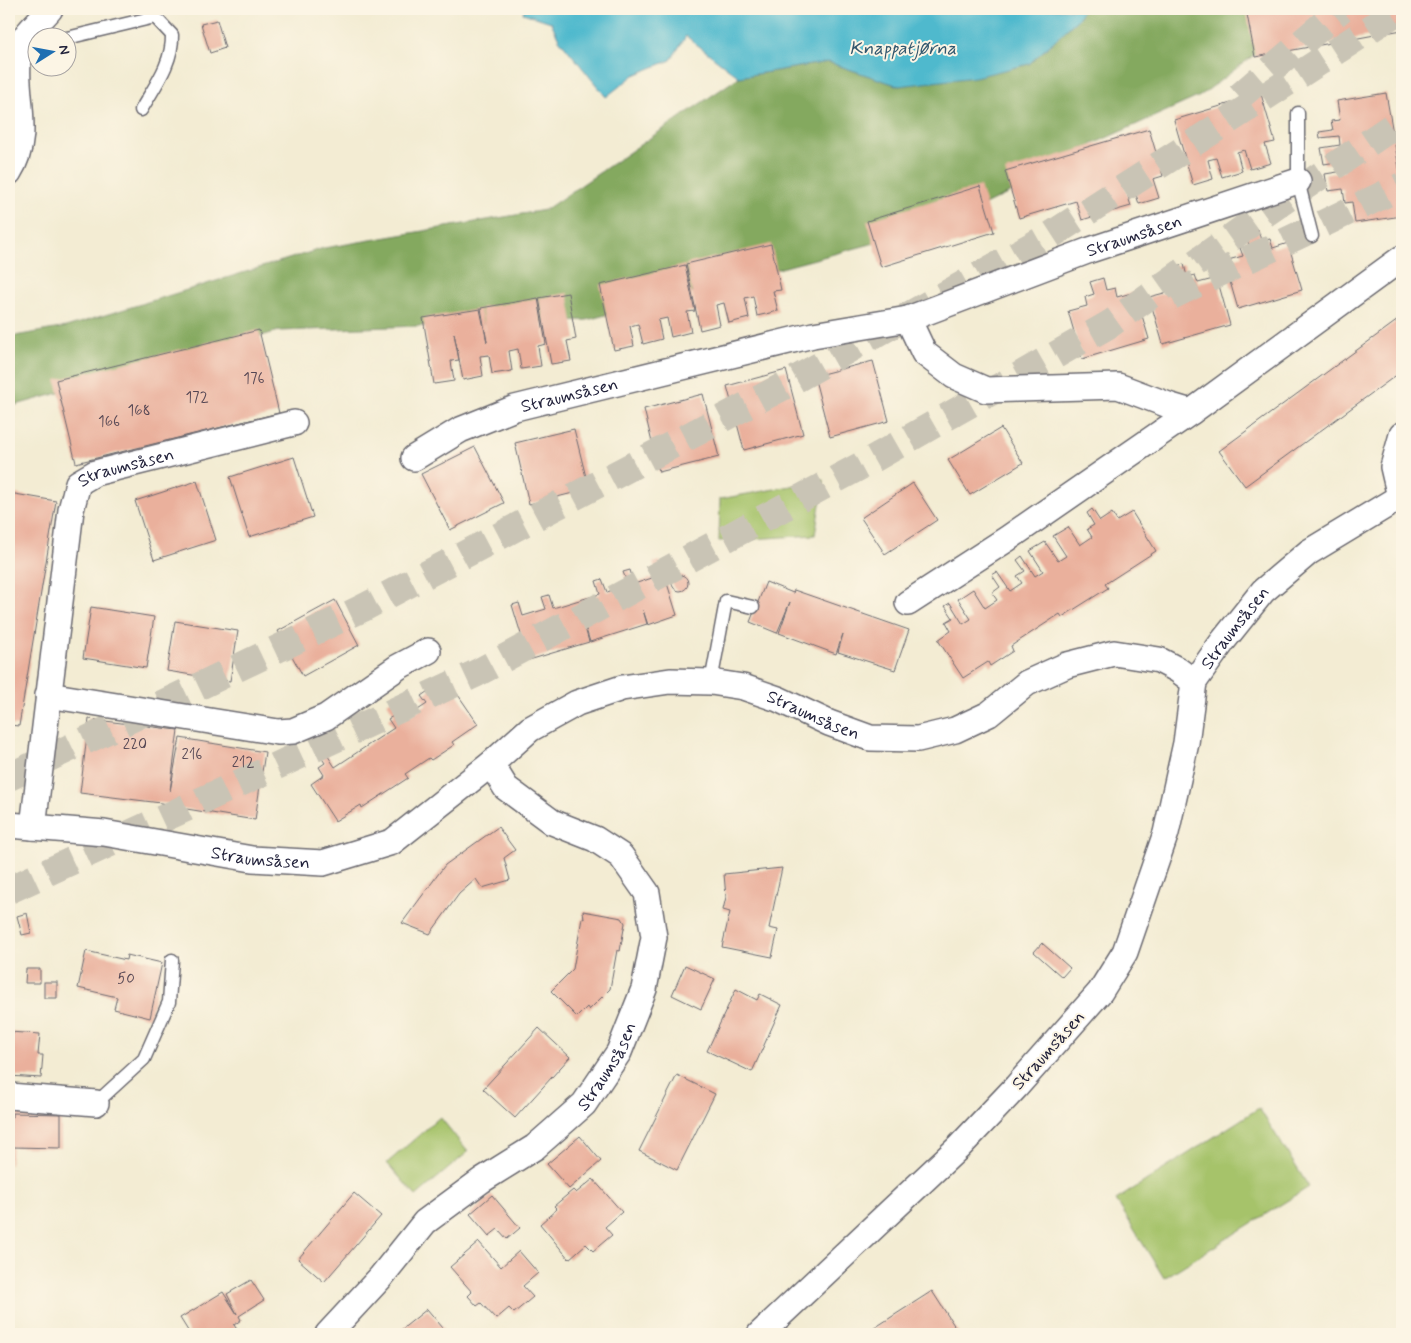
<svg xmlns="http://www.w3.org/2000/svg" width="1411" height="1343" font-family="Mynerve,sans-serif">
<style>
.green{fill:#a6c36a;stroke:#647252}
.forest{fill:#84a95e;stroke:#53664c}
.water{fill:#4fb9cd;stroke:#386e84}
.building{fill:#eab09c}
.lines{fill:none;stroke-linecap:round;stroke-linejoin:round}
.primary-tunnel{stroke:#c9c4b5;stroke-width:28;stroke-dasharray:28 14;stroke-linecap:butt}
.service-casing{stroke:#6b6970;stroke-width:15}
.minor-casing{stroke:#6b6970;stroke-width:28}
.service{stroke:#fff;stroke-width:12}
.minor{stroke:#fff;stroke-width:25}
.labels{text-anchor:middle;stroke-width:4;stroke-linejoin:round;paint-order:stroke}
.number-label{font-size:15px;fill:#544653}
.street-label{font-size:18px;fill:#22223b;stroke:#fcf5e5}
.water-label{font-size:19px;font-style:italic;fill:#32576e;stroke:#fcf5e5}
</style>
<rect width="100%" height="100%" fill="#fcf5e5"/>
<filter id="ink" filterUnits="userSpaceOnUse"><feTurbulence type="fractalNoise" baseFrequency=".02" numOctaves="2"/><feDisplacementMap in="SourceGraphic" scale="10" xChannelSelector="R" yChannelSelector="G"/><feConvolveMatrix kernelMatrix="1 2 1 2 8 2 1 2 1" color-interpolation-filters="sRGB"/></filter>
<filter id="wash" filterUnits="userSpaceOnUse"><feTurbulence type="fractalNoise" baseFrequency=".0096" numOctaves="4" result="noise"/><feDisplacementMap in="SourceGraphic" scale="20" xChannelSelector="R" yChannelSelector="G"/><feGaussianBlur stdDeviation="1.12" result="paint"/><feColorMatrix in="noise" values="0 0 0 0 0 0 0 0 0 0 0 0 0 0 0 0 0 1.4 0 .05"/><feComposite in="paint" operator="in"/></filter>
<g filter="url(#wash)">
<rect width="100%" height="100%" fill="#f3ecd3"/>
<g class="green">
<path d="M824 480 815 535 719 541 720 499Z"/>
<path d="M1259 1108 1309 1187 1164 1278 1116 1200Z"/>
<path d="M440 1117 468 1152 416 1196 387 1163Z"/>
</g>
<path class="forest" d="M1083 9H1300L1283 33 1200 96 1075 152 1036 180 946 224 587 320 279 331 9 407V337L66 327 324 248 545 210 739 77 828 62 899 86 1029 64 1078 19Z"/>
<path class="water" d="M524 9H1083L1078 19 1029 64 975 77 899 86 828 62 739 77 686 36 671 60 634 75 606 97 559 39 551 22 523 13Z"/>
<g id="blocks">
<g class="building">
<path d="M1246 9H1402V30L1255 57Z"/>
<path d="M217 20 225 48 210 53 201 24Z"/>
<path d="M1386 93 1402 185V216L1355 223 1352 202 1345 203 1343 189 1328 191 1325 174 1344 171 1343 161 1324 164 1321 148 1340 145 1339 136 1320 138 1319 132 1333 130 1331 121 1340 120 1337 101Z"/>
<path d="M1261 94 1275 142 1265 144 1271 163 1250 169 1244 150 1237 152 1242 171 1222 177 1216 158 1208 160 1213 179 1193 185 1174 120Z"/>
<path d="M1149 129 1163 176 1153 179 1159 198 1139 204 1133 185 1125 187 1131 206 1110 212 1104 193 1097 196 1102 214 1082 220 1076 201 1019 218 1005 171Z"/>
<path d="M980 186 994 232 881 267 867 221Z"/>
<path d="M1258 229 1261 241 1270 239 1273 248 1288 243 1302 290 1238 309 1224 261 1243 256 1240 248 1249 245 1245 232Z"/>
<path d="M771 244 781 290 773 291 778 311 757 316 753 296 745 298 749 318 729 323 724 303 716 305 720 325 700 330 686 264Z"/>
<path d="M1184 264 1187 277 1195 275 1198 283 1217 278 1230 325 1163 344 1149 297 1168 292 1165 283 1174 281 1171 267Z"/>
<path d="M685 265 695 311 687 312 691 332 671 337 667 318 658 320 662 339 643 344 638 324 630 326 634 346 614 350 600 285Z"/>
<path d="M1103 278 1106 290 1115 288 1117 297 1135 292 1149 339 1082 359 1068 311 1087 306 1085 297 1094 294 1090 282Z"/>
<path d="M568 293 576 339 567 341 571 361 551 364 539 298Z"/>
<path d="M538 298 546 344 538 346 541 366 521 369 518 349 509 351 512 371 492 374 489 355 480 356 483 376 463 380 454 333 459 360 451 361 454 381 434 384 423 318 480 309 487 342 481 308Z"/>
<path d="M1402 317V371L1245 486 1219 451Z"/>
<path d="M259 330 279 413 76 463 56 380Z"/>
<path d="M873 361 889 421 830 437 814 376Z"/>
<path d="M786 370 803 434 744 450 727 386Z"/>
<path d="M703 394 719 457 659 472 644 409Z"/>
<path d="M1001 428 1023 463 970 495 948 460Z"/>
<path d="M574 429 589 489 529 504 515 443Z"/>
<path d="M475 447 504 503 450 530 421 474Z"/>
<path d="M294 457 313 517 249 537 230 477Z"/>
<path d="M197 481 216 540 154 560 135 501Z"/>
<path d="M913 483 937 520 885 554 861 518Z"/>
<path d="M9 493 56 501 19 726 9 725Z"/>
<path d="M1092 509 1100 521 1112 513 1117 521 1132 512 1156 551 1105 584 1108 588 1062 617 1060 614 1011 646 1013 651 990 666 988 662 963 678 938 640 951 631 946 622 953 618 945 606 950 603 963 624 971 619 958 599 973 589 985 608 997 600 992 593 1000 587 992 575 997 572 1010 591 1022 583 1017 576 1025 571 1017 560 1022 556 1035 576 1043 571 1030 551 1045 542 1058 561 1066 556 1053 536 1068 527 1080 545 1092 537 1087 529 1094 525 1087 513Z"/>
<path d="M660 561 677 615 648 625 643 610 647 624 590 642 580 610 589 642 529 660 512 605 519 603 523 616 546 609 542 597 549 595 553 608 576 601 600 594 596 581 602 579 607 592 628 585 623 572 630 570 634 584 658 576 653 563Z"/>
<circle cx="680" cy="583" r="8"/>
<path d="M766 582 793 593 794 590 909 630 895 670 838 652 843 634 836 654 779 633 790 602 777 633 750 622Z"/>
<path d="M335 600 359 645 303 676 278 631Z"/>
<path d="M91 607 154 617 146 668 83 658Z"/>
<path d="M175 621 238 631 230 681 167 671Z"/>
<path d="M452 686 478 724 452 742 454 745 431 760 429 758 405 774 408 778 362 808 361 805 335 821 311 784 324 775 319 767 325 763 317 751 322 747 335 767 394 728 388 719 395 715 387 703 392 700 404 719 427 704 421 696 434 687 439 695Z"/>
<path d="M89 719 178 730 170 791 180 738 265 752 255 820 168 806 169 804 80 793Z"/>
<path d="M498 827 515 850 504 858 510 880 482 888 476 879 459 894 430 934 402 923 445 865Z"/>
<path d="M782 868 769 928 778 930 772 957 722 947 730 912 723 910 726 897 724 874Z"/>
<path d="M583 911 622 918 625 923 620 951 617 950 610 989 589 1010 587 1007 577 1017 551 991 573 969 582 918 584 919Z"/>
<path d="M27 913 31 933 22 935 17 916Z"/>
<path d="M1042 943 1070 968 1062 977 1034 952Z"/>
<path d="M86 951 126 960 127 955 162 963 150 1018 114 1009 117 997 78 988Z"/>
<path d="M685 965 715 979 701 1009 672 995Z"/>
<path d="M26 969H40V983H25Z"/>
<rect x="44" y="982" width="13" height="16"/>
<path d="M736 989 757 1000 760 994 782 1005 752 1072 707 1051Z"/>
<path d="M539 1028 570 1057 515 1118 483 1089Z"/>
<path d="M9 1032 40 1034 38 1055H43L41 1078 9 1076Z"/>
<path d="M677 1075 715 1094 677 1170 639 1151Z"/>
<path d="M12 1113 61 1114V1148L12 1147 10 1165H9V1117H12Z"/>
<path d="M580 1136 601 1161 569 1189 547 1164Z"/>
<path d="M593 1179 622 1212 605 1227 612 1235 593 1251 586 1244 569 1259 540 1224 557 1209 554 1206 573 1190 576 1193Z"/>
<path d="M354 1193 381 1216 324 1282 298 1259Z"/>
<path d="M492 1195 520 1228 507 1239 498 1229 489 1236 470 1214Z"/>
<path d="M479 1242 501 1267 519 1251 538 1273 523 1286 533 1297 514 1313 509 1308 496 1319 481 1303 477 1306 468 1296 472 1292 450 1267Z"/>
<path d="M251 1280 264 1300 239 1316 241 1320 234 1325 240 1334H190L180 1318 223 1292 237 1314 227 1294Z"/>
<path d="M932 1291 959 1333 957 1334H865Z"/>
<path d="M427 1309 448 1334H396Z"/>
</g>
</g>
</g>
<g filter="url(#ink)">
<use href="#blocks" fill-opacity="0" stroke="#6b6970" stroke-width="1"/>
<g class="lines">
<g class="primary-tunnel">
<path d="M1239 97 1341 9"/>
<path d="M1171 296 1402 186"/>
<path d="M9 777 363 608 782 387 1051 235 1401 9"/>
<path d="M9 890 477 673 866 463 1110 324 1267 212 1402 120"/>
</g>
<defs>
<g id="service">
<path d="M67 38 155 17 153 10"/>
<path d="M141 110C154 87 173 63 172 35L155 17"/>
<path d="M1298 113V181L1312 236"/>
<path d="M711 682 726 601 753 607"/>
<path d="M96 1103 144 1059 169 1002 172 960"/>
</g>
<g id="minor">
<path d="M9 172C35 131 9 88 21 45 24 34 43 18 50 9"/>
<path id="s1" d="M908 319 1090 250 1298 181"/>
<path id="s2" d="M414 458 460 430 515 408 813 335 908 319 924 353 954 376 986 390 1118 386 1171 406 1191 412 1402 258"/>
<path d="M908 603 1007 539 1191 412"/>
<path id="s3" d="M1194 682 1223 641 1263 591 1309 552 1400 497 1393 467 1402 435"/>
<path d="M48 695 278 732 293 731 326 717 398 667 428 651"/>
<path id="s4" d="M9 825 104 833 252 859 323 863 392 842 491 764 530 729 577 703 622 688 670 681 711 682 743 687 778 699 829 723 870 738 918 739 955 730 989 714 1027 683 1067 665 1114 653 1159 660 1178 670 1194 682 1186 743 1166 833 1125 952 1100 992 1016 1087 959 1147 760 1334"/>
<path id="s5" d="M33 827 71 510 78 483 95 473 294 423"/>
<path d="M9 1096 96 1103"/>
<path id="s6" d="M328 1334 380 1278 425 1222 482 1180 535 1147 584 1104 619 1052 644 989 654 937 647 893 621 856 595 839 552 822 506 788 491 764"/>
</g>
</defs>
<use href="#service" class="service-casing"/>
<use href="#minor" class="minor-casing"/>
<use href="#service" class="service"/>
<use href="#minor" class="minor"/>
</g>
</g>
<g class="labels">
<g class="number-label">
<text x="254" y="383">176</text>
<text x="197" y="402">172</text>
<text x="139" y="415">168</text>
<text x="109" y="426">166</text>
<text x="135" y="749">220</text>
<text x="192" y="759">216</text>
<text x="243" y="767">212</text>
<text x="126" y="983">50</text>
</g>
<g class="street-label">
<text dy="6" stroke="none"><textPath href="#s1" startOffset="241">Straumsåsen</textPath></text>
<text dy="6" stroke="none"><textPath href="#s2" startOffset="169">Straumsåsen</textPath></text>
<text dy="6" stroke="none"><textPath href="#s5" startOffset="398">Straumsåsen</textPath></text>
<text dy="6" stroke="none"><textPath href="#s3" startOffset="68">Straumsåsen</textPath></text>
<text dy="6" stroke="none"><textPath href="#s4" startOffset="866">Straumsåsen</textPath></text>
<text dy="6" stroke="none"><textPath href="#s4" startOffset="254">Straumsåsen</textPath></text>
<text transform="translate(1048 1050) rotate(-48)" y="6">Straumsåsen</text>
<text dy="6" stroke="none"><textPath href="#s6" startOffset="391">Straumsåsen</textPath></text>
</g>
<g class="water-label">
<text x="903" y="54">Knappatjørna</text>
</g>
</g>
<rect width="1411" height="1343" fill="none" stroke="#fcf5e5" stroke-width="30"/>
<g transform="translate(52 52) rotate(79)"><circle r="24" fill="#fcf5e5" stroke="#a5a1a1"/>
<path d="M0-4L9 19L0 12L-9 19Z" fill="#1f6fb2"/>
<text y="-8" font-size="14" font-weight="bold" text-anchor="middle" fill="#22223b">N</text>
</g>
</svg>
